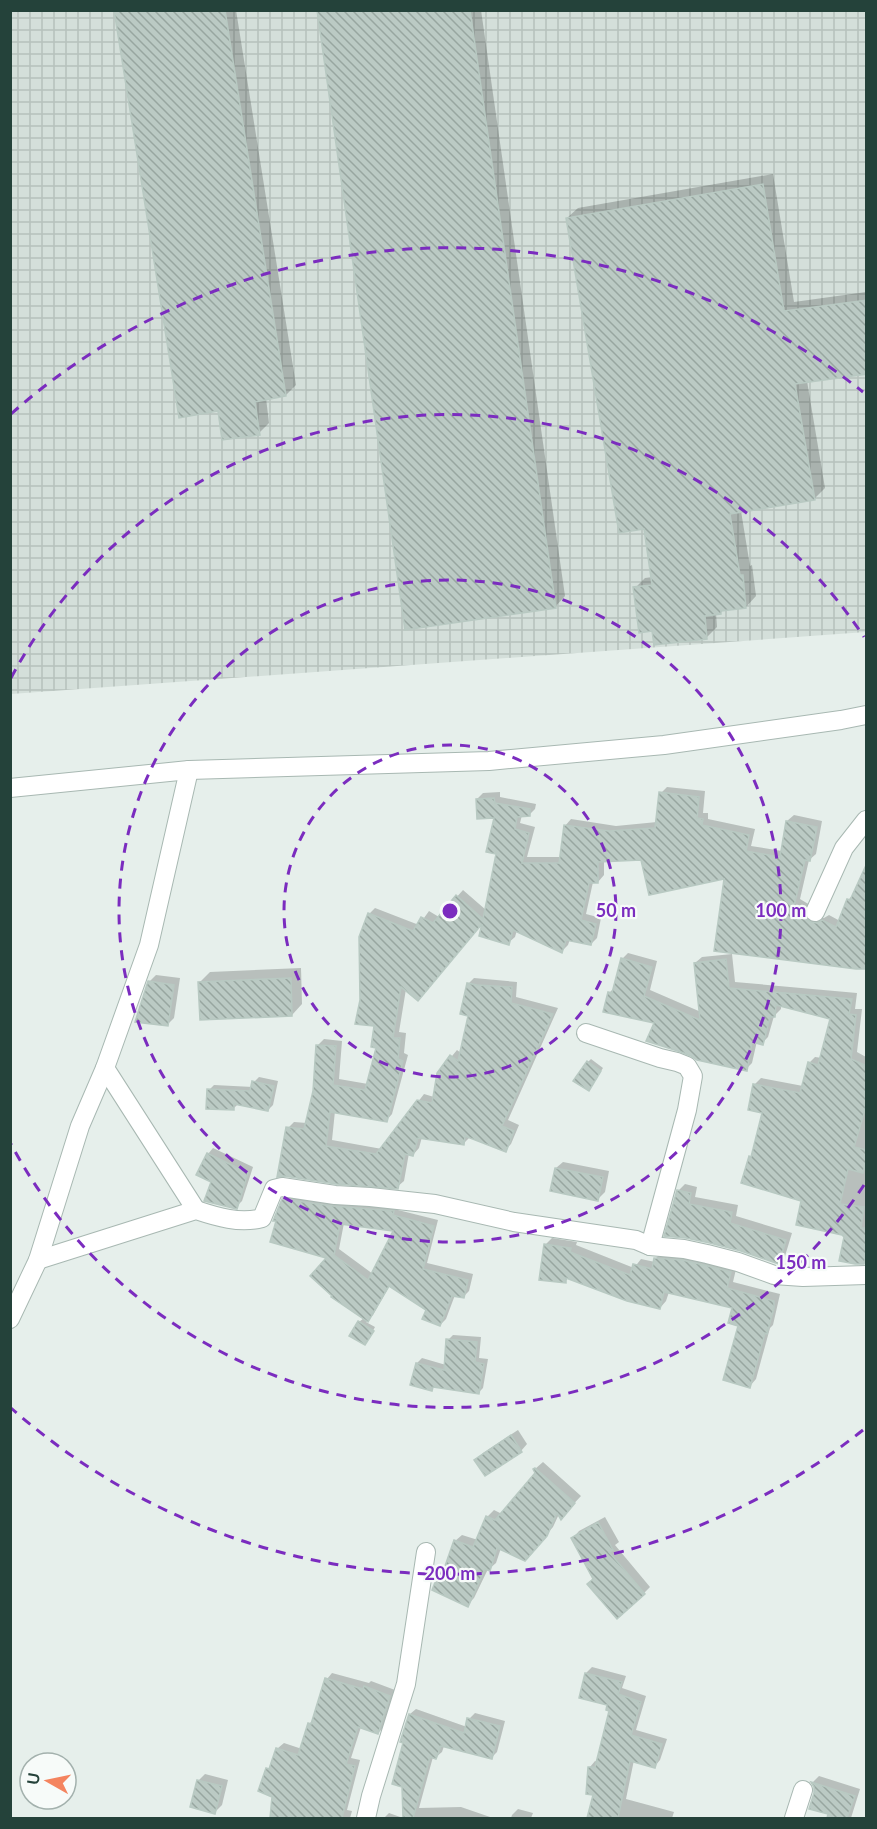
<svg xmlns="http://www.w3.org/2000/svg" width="877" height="1829" font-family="Lato,sans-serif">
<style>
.industrial{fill:url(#industrial-grid)}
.shadow{fill:#0003;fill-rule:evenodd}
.building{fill:url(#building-back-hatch);stroke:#b8c9c2;stroke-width:1.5;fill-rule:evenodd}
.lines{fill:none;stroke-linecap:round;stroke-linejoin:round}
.street-casing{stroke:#a8b8b2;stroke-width:20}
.street{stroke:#fff;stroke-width:18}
.ring{fill:none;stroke:#7b2cbf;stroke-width:3;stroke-dasharray:10 8}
.centre{fill:#7b2cbf;stroke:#f7fbf9;stroke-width:3}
.ring-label{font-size:18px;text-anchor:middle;font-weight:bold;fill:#7b2cbf;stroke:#f7fbf9;stroke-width:4.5;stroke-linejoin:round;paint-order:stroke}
</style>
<defs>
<pattern id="industrial-grid" width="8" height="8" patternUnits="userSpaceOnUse" patternTransform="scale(1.5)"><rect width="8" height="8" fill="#d4dfda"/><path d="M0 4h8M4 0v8" fill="none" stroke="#b6c1bc"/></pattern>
<pattern id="building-back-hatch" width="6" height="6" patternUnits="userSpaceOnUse" patternTransform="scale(1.5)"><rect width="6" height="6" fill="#bbcac4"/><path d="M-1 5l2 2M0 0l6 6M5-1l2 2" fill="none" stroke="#98a6a0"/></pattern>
</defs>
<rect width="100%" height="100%" fill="#e6efeb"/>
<path class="industrial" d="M11 11H866V632L11 694Z"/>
<g class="shadow">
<path d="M116 10H236L296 385 286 395 266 398 269 423 259 433 219 409Z"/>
<path d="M318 10H481L565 596 555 607Z"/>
<path d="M773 174 794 302 866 292V373L807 381 825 488 815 498 741 511 750 566 752 565 756 596 746 607 724 609 721 612 716 613 717 627 707 637 653 630 635 588 645 578 653 577 645 527 567 218 578 208Z"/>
<path d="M667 787 705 791 703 813H708V819L755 829 751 846 782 851 787 821 794 815 822 821 816 854 809 860 800 899 810 905 816 916 824 918 829 915 840 921 848 900 855 893 866 968 725 877 643 858 604 860V875L598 882H593L586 914 601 918 597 938 591 944 570 939 568 945 562 951 517 930 515 937 508 943 484 921 406 989 399 1032 406 1033 404 1053 408 1055 392 1114 386 1121 335 1111 332 1140 382 1149 424 1094 434 1097 438 1073 457 1050 461 1053 470 1014 468 984 474 978 517 982 516 997 558 1008 508 1120 519 1125 511 1144 505 1150 470 1137 463 1144 422 1137 419 1148 413 1155 409 1153 404 1181 397 1187 288 1128 294 1122 307 1123 314 1091 318 1045 324 1039 342 1041 339 1079 368 1084 378 1047 375 1025 362 1000 369 914 375 908 419 925 429 911 439 917 463 890 486 910 498 853 496 817 477 799 483 793 500 792V797L536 804 535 809 529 815H522L520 823 535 827 527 857H561L565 826 571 819 616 826 657 822 661 793Z"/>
<path d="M628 953 657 961 650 990 701 1012 695 963 702 957 732 954 735 982 857 993 855 1009H862L857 1052 866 1057V1260L864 1262 846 1236 750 1157 753 1154 764 1112 750 1109 755 1084 761 1078 803 1086 809 1063 815 1057 822 1058 832 1018 781 1005V1009L774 1016 768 1037 762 1043 757 1041 752 1063 746 1069 656 1022 609 993 615 987 622 959Z"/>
<path d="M301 968 302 1004 292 1015 200 982 210 972Z"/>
<path d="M156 975 180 978 174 1018 167 1025 149 982Z"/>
<path d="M591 1059 603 1068 591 1086 588 1062Z"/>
<path d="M259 1077 278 1081 273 1105 268 1110 238 1104 233 1109 209 1090 214 1085 253 1087 254 1082Z"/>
<path d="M213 1148 253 1167 242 1201 236 1207 213 1181 208 1154Z"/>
<path d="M563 1162 609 1171 605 1192 598 1199 556 1168Z"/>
<path d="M685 1184 697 1187 695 1197 738 1205 736 1216 792 1233 785 1256 778 1262 741 1250 710 1242 678 1191Z"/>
<path d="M289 1194 398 1206V1210L438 1220 427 1263 473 1274 469 1291 463 1297 455 1295 446 1319 440 1325 427 1310 390 1285 373 1315 366 1322 375 1327 368 1340 359 1322 364 1318 329 1257 284 1199ZM344 1223 396 1230 373 1274 339 1249Z"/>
<path d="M552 1238 577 1242 576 1245 634 1268 641 1259 655 1262 656 1258 663 1252 737 1265 733 1282 780 1294 773 1325 770 1328 756 1379 750 1386 739 1325 734 1307 669 1292 666 1301 660 1308 569 1277 565 1282 545 1245Z"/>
<path d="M453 1335 481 1337 479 1358 488 1359 483 1388 478 1393 435 1386 432 1389 417 1363 422 1358 446 1365 448 1340Z"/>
<path d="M518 1430 527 1444 521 1451 476 1460 483 1453Z"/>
<path d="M543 1462 581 1496 567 1511 559 1514 553 1527 531 1552 501 1548 496 1563 489 1569H488L474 1598 467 1605 442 1568 448 1562 455 1541 462 1535 478 1540 487 1517 494 1510 502 1514 537 1474 535 1469Z"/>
<path d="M605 1517 619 1542 615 1545 650 1587 644 1593 595 1578 573 1538 579 1531Z"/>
<path d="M592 1667 626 1676 622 1688 646 1696 636 1730 667 1739 660 1760 655 1766 634 1760 626 1799 674 1812 672 1818H589L595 1793 590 1767 595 1761 598 1762 611 1710 609 1704 580 1697 586 1673Z"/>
<path d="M332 1673 369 1683 371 1681 395 1690 384 1727 378 1733 361 1727 351 1758 360 1760 347 1810 352 1811 350 1818H272L274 1796 268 1769 272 1765 278 1748 284 1743 302 1749 310 1723 314 1719 327 1679Z"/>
<path d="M416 1709 467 1727 469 1719 475 1713 505 1721 497 1752 492 1757 444 1746 442 1752 436 1757H433L419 1808 461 1807 493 1818H404V1785L410 1714Z"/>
<path d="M205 1774 228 1780 222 1805 215 1812 198 1781Z"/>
<path d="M819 1776 860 1789 851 1818H829L830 1813 815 1793V1787L813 1782Z"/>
<path d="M518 1809 533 1813 531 1818H511L512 1815Z"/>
<path d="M389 1813 403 1818H384Z"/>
</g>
<g class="building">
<path d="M114 10H225L286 396 255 402 260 435 222 440 218 411 179 418Z"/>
<path d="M317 10H470L556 608 405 630Z"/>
<path d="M763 184 784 311 867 300V374L795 384 815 500 730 514 740 575H743L746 608 721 611V614L705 616 707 639 654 645 652 631 639 633 633 587 652 585 644 529 619 533 566 218Z"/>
<path d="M659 792 699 797 697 818 703 819 702 825 749 835 746 851 780 857 786 821 817 827 810 861 805 860 794 906 804 911 806 918 811 922 817 923 822 920 836 927 847 899 850 900 867 863V969H856L714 951 724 879 649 895 641 860 598 862V883H589L581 920 596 924 591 945 566 940 562 953 513 930 509 945 479 936 482 924 418 1001 401 987 393 1038H400L398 1059 403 1061 387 1122 330 1112 326 1146 376 1154 417 1100 432 1103 437 1073 450 1055 458 1061 468 1016 460 1014 467 983 477 985 512 987 511 1003 553 1014 502 1126 514 1131 506 1152 465 1136 464 1145 418 1138 413 1156 405 1154 398 1189 336 1184 284 1176 277 1177 286 1127 304 1129 313 1091 316 1045 336 1046 333 1085 365 1090 376 1048 371 1047 374 1026 355 1024 360 1000 359 937 368 913 413 931 421 917 433 923 456 895 483 919 496 854 486 852 494 818 477 819 476 799 494 798 495 803 530 809V816L517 817 515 829 529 833 522 863H559L564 825 609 831 655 828Z"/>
<path d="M621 958 652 967 644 996 700 1020 694 963 726 959 729 988 852 999 849 1014 856 1015 851 1059 867 1066V1103L854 1147 867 1150V1158L863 1173 848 1169 840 1204 864 1207 861 1228H867V1253L864 1264H855L839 1261 844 1237 842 1235 796 1225 801 1201 741 1183 749 1156 751 1157 762 1113 748 1110 753 1084 800 1093 808 1062 818 1065 830 1019 776 1005 775 1017H770L763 1045 752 1042 747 1071 697 1060 691 1056 681 1052 646 1041 654 1023 603 1012 608 992 612 993Z"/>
<path d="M291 978 292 1016 200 1020 198 982Z"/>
<path d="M148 981 174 985 168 1026 135 1022Z"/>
<path d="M587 1061 601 1071 589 1091 573 1081Z"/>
<path d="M252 1081 274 1086 268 1111 234 1104V1110L206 1109 207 1089 250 1091Z"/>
<path d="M207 1153 248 1173 237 1209 204 1201 211 1182 196 1175Z"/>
<path d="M555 1168 603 1177 598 1201 550 1191Z"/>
<path d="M677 1190 691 1193 689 1204 732 1212 730 1223 786 1240 779 1264 741 1251 710 1243 686 1238 664 1236Z"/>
<path d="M282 1199 333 1206 394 1211 393 1215 434 1226 423 1269 468 1280 464 1298 452 1296 440 1326 422 1319 426 1310 389 1286 368 1322 331 1297 332 1296 310 1276 326 1258 270 1242 276 1221H273ZM340 1224 393 1231 368 1280 334 1255Z"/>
<path d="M544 1244 571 1248 570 1252 630 1275 633 1264 652 1269 654 1258 682 1260 704 1265 731 1272 727 1288 774 1301V1308L767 1334 765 1333 750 1388 723 1380 738 1326 728 1323 732 1308 664 1292 660 1309 627 1301 566 1278V1283L539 1280Z"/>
<path d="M358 1321 374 1331 365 1345 349 1336Z"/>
<path d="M446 1339 477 1342 475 1362 484 1364 479 1394 433 1387 432 1391 410 1385 416 1363 444 1370Z"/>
<path d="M511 1435 522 1452 485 1476 474 1460Z"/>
<path d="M535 1468 575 1503 561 1520 557 1513 547 1536 525 1561 497 1548 490 1571 485 1569 468 1607 432 1590 441 1567 444 1569 454 1540 473 1547 486 1516 495 1520 535 1473 533 1469Z"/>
<path d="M598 1522 613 1550 609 1552 645 1594 617 1619 587 1584 593 1579 571 1538Z"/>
<path d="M585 1673 622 1682 618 1694 641 1702 631 1735 662 1744 655 1768 630 1761 618 1818H587L593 1795 586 1794 588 1767H595L609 1711 606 1710 607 1705 579 1698Z"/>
<path d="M325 1678 363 1689 364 1686 390 1696 378 1734 358 1727 346 1764 355 1766 342 1818H270L272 1797 258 1791 266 1768 269 1769 276 1748 298 1755 308 1723 311 1724Z"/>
<path d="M409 1714 464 1733 467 1718 500 1726 492 1759 441 1746 436 1759 430 1757 413 1818H403L402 1787 392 1784 403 1743 400 1742Z"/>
<path d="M197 1780 222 1786 215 1814 190 1807Z"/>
<path d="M811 1782 855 1796 847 1818H827L828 1814 809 1809 814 1793V1787Z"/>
</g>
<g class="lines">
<defs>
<g id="street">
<path d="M10 788 189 770 489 761 664 745 841 720 866 715"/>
<path d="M815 912 844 848 866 820"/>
<path d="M586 1033 660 1058 677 1062 687 1066 693 1076 687 1110 650 1246"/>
<path d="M105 1068 196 1210"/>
<path d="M38 1260 196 1210C217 1217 240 1224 262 1218L274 1189 282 1187 335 1195 370 1197 435 1204 514 1222 636 1240 650 1246 684 1249 707 1254 738 1262 774 1275 803 1277 866 1275"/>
<path d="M10 1319 38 1260 80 1126 105 1068 149 945 189 770"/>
<path d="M366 1818 371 1796 406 1684 426 1552"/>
<path d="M794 1818 803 1790"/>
</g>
</defs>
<use href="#street" class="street-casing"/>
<use href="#street" class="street"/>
</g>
<g class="ring">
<circle cx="450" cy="911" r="166"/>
<circle cx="450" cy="911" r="331"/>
<path d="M864 1185A497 497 0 0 1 11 1144M11 678A497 497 0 0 1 864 637"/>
<path d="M863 1430A663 663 0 0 1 11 1408M11 414A663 663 0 0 1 863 392"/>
</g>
<circle cx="450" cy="911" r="9" class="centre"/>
<g class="ring-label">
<text x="616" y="917">50 m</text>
<text x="781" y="917">100 m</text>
<text x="801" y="1269">150 m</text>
<text x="450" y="1580">200 m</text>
</g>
<rect width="877" height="1829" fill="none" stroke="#24423a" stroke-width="24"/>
<g transform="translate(48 1781) rotate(279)"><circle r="28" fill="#f7fbf9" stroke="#a3b1ad" stroke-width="1.5"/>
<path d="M0-4.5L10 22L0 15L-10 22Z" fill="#f4845f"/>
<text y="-9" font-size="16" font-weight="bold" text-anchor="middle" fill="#24423a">U</text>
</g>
</svg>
